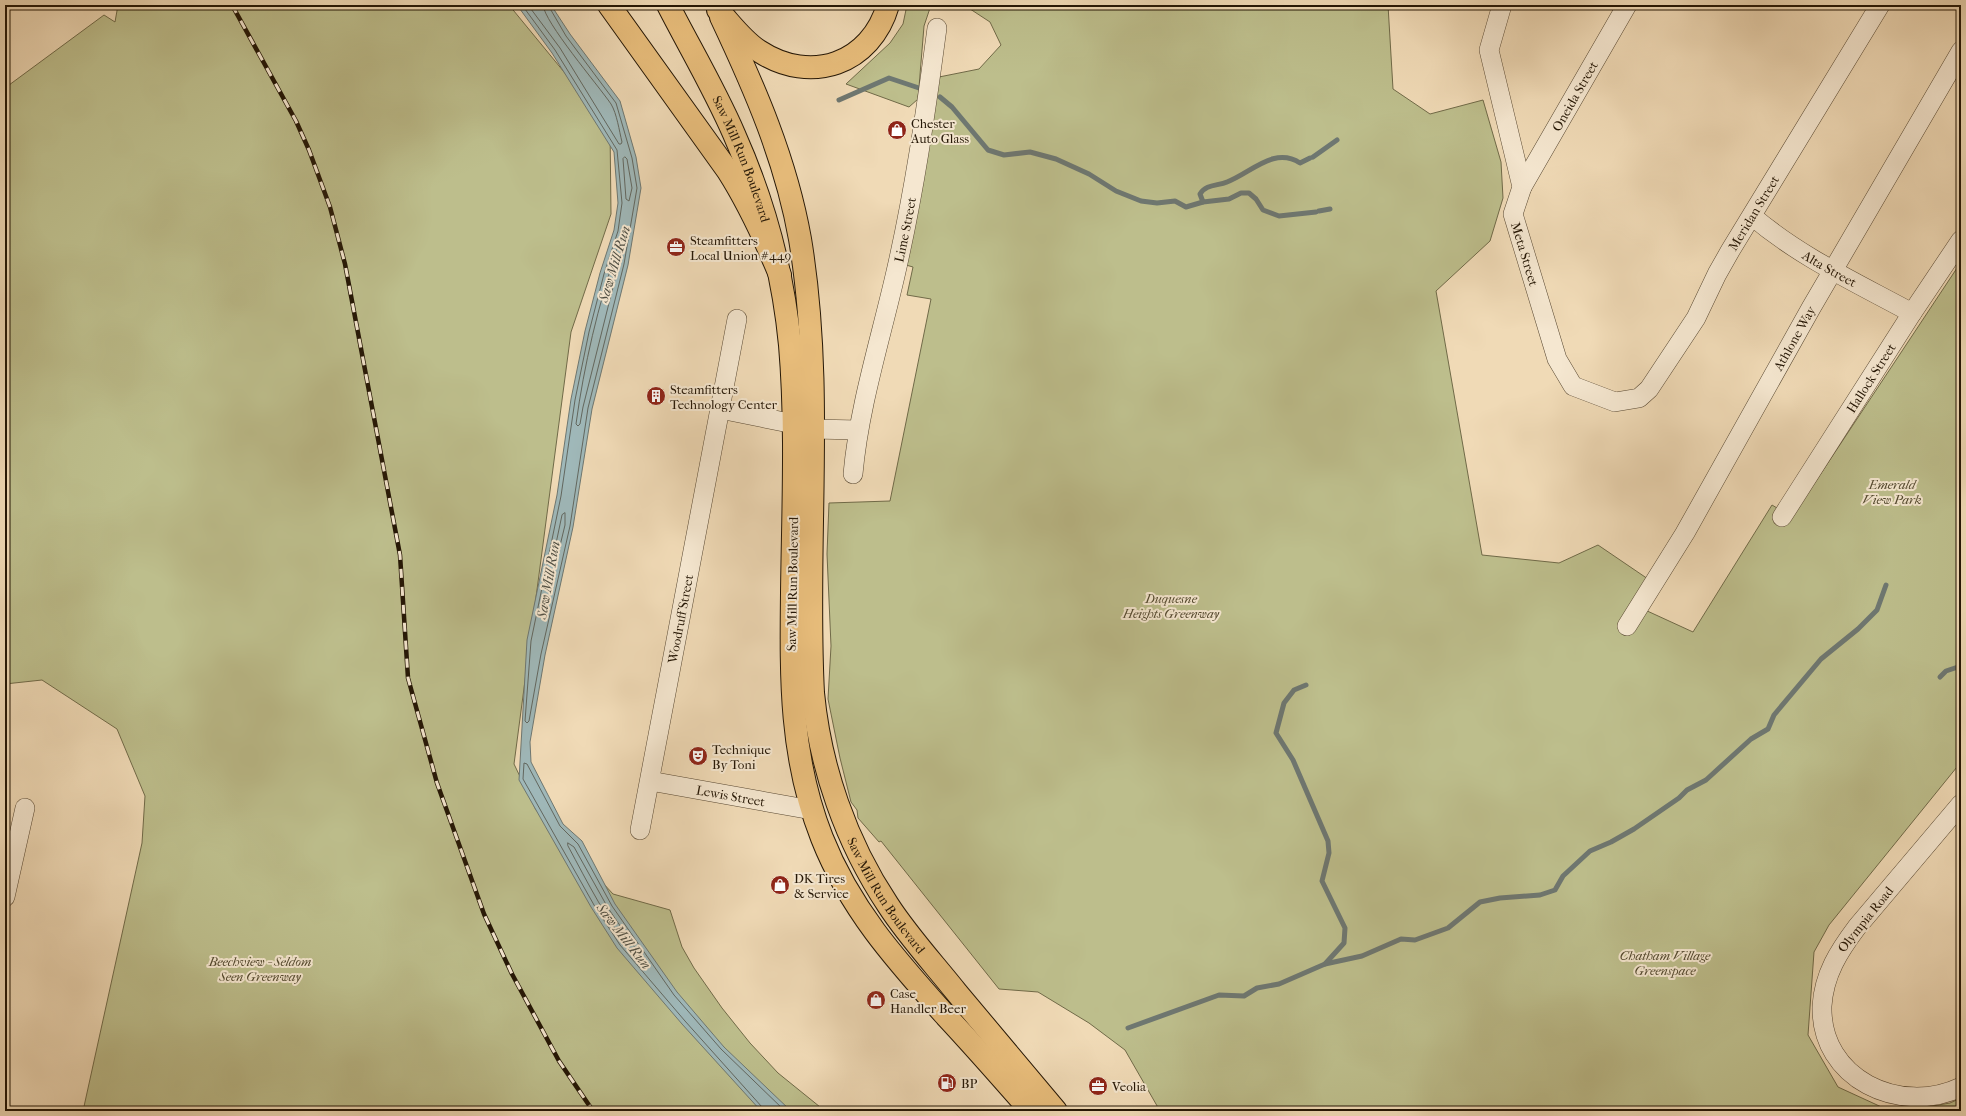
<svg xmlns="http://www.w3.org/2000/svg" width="1966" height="1116" font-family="'IM FELL French Canon',serif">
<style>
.green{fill:#bdbe8c;stroke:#706a48}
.water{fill:#9fb8b9;stroke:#6e7771}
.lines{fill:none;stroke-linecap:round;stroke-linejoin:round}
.shore{stroke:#62675f;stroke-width:1}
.stream{stroke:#6e7771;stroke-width:5}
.minor-casing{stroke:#574731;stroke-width:20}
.trunk-casing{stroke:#241605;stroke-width:24}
.motorway-casing{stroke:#241605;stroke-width:24}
.minor{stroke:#f5e7d0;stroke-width:19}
.trunk{stroke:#e8bd7b;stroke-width:22}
.motorway{stroke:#e8bd7b;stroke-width:22}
.rail-casing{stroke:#241605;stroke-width:4.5}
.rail{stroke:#f5e7d0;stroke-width:3;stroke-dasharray:9;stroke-linecap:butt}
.labels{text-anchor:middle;stroke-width:4;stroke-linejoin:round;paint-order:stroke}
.street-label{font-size:13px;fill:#241605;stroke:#f5e7d0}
.poi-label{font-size:13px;fill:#241605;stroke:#f5e7d0;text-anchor:start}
.park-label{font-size:13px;font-style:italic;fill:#52482e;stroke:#f5e7d0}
.water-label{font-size:14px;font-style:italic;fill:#4f4f44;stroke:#f5e7d0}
</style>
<rect width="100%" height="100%" fill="#f0dab6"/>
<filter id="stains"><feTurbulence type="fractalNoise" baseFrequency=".005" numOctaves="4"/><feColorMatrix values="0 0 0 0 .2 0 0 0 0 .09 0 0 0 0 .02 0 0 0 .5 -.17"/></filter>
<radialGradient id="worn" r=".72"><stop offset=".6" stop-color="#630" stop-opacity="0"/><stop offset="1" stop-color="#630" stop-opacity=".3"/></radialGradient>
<g class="green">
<path d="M118 5H509L610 128 611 214 571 332 514 764 536 810 613 894 670 910 682 947 694 968 722 1008 750 1043 778 1073 825 1111H83L142 843 145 796 117 729 42 680 5 684V88L104 15 115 22Z"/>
<path d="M907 5H931L924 26 918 99 909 107 846 84 890 43 903 24Z"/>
<path d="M964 5H1388L1393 89 1430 114 1483 100 1501 162 1503 198 1490 241 1436 291 1482 555 1559 563 1598 545 1648 579 1632 604 1693 632 1772 505 1792 517 1961 262V762L1829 925 1814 952 1808 1035 1838 1087 1888 1110H1910L1950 1103 1961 1098V1111H1160L1125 1050 1089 1023 1038 992 999 989 881 841 879 842 858 818 857 810 851 802 840 758 828 699 831 646 827 554 829 503 890 501 931 299 907 295 913 267 906 265 939 77 979 69 1001 45 990 22Z"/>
</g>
<path class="water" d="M517 5H551L570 34 620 101 636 157 641 188 628 265 592 409 573 527 545 655 530 742 531 762 563 824 582 841 615 904 677 992 724 1047 791 1111H761L682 1024 617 948 591 907 519 780 527 640 557 495 571 399 585 331 600 273 614 230 618 203 614 152 552 53Z"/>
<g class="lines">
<g class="shore">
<path d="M522 5 555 50 617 150 622 203 618 231 604 274 589 332 575 400 561 496 531 641 525 721 527 723 529 721 541 654 570 526 588 408 624 264 637 188 632 158 616 103 566 36 548 5"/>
<path d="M528 5 560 48 619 144H621L622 142C619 130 617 114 611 104 598 85 544 22 543 5"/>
<path d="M625 157 627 159 632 188 629 201 626 199 623 159Z"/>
<path d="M620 248 621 250 619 263 583 407 580 424 578 426 576 424C584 365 598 306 617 249Z"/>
<path d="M565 513V525L558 554 556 555 554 553 562 515Z"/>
<path d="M568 843 574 847 608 908 638 952 637 955H635C607 922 588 883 568 846Z"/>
<path d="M763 1111 762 1107 685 1021 620 945 594 905 523 779 524 763 527 764 560 826 578 844 612 906 674 995 721 1049 785 1111"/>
</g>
<g class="stream">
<path d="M940 97 952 107 988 150 1004 155 1030 152 1056 159 1089 174 1116 191 1141 201 1157 203 1175 201 1186 207 1203 202 1229 199 1241 193H1249L1256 199 1263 210 1279 216 1316 212"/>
<path d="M839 100 889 78 922 89"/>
<path d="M1313 157 1337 140"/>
<path d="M1203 202 1200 194C1206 184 1218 186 1227 182 1251 173 1274 146 1300 163L1310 158"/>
<path d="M1319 211 1330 209"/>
<path d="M1940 677 1946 671 1961 666"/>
<path d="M1325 964 1362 956 1401 939 1415 940 1448 928 1480 902 1500 898 1540 895 1555 890 1563 876 1590 851 1611 842 1634 829 1679 798 1687 790 1706 780 1751 739 1768 729 1774 715 1821 659 1858 629 1877 610 1886 585"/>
<path d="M1128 1028 1219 995 1244 996 1257 988 1279 984 1325 964 1344 943 1345 928 1322 881 1329 853 1328 841 1293 760 1276 733 1284 703 1294 690 1306 685"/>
</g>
<defs>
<g id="minor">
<path id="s1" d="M1502 5 1489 50 1522 187 1513 214 1557 359 1573 386 1615 402 1639 398 1649 389 1696 318 1717 274 1730 251 1880 5"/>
<path id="s2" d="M1522 187 1627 5"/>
<path id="s3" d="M1752 216C1800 257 1857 283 1912 313"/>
<path d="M720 409 794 424"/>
<path d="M813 429 858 430"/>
<path id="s4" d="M853 474C859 407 880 341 895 276 914 194 926 111 937 28"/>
<path id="s5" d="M1782 517 1912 313 1961 240"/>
<path id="s6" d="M1627 626 1685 533 1811 308 1961 51"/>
<path id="s7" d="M650 781 812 810"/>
<path d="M1961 804 1857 927C1839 951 1824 974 1822 1006 1820 1079 1900 1116 1961 1087"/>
<path id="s8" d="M640 830 737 319"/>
<path d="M5 897 25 808"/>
</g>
<g id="trunk">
<path id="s9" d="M668 5C690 48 715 90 734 134 764 201 783 272 790 345 797 427 793 510 792 593 791 679 790 757 822 838 850 909 896 960 946 1016 975 1047 1003 1079 1031 1111"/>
<path id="s10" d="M721 17C755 89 786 160 800 239 825 389 805 542 813 693 820 767 846 842 888 905 908 936 934 964 957 993 990 1032 1023 1072 1056 1111"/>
</g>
<g id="motorway">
<path d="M609 5 728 171C749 204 765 239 780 275"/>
<path d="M718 10C731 24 743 41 759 51 811 85 871 64 888 5"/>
</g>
</defs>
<use href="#minor" class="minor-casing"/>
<use href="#trunk" class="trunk-casing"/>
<use href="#motorway" class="motorway-casing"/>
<use href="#minor" class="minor"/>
<use href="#trunk" class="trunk"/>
<use href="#motorway" class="motorway"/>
<defs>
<path id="rail" d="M232 5 296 121 309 150 330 207 345 264 400 555 408 678 437 783 484 914 512 974 559 1061 593 1111"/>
</defs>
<use href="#rail" class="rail-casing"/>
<use href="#rail" class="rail"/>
</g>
<defs>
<symbol id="shop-disc" viewBox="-11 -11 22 22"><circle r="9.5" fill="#8f2418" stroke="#f5e7d0"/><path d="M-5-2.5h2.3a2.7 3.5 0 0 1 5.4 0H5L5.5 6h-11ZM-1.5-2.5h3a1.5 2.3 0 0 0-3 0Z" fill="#fff"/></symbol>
<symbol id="office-disc" viewBox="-11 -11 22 22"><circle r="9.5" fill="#8f2418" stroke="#f5e7d0"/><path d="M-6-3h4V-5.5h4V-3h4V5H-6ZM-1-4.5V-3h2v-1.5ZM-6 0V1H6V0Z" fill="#fff"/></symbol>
<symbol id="building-disc" viewBox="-11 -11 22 22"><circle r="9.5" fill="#8f2418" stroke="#f5e7d0"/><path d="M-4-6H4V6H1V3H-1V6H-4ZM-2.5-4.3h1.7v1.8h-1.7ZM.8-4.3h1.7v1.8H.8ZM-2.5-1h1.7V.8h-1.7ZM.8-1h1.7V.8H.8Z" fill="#fff"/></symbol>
<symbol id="theatre-disc" viewBox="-11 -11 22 22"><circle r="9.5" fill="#8f2418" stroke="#f5e7d0"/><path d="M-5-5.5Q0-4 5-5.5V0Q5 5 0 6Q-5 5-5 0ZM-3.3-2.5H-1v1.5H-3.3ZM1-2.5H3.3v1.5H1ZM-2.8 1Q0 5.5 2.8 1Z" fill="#fff"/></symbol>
<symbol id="fuel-disc" viewBox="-11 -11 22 22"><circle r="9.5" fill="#8f2418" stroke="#f5e7d0"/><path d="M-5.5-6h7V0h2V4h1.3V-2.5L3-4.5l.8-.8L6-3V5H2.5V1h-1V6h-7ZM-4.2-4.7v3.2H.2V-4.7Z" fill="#fff"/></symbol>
</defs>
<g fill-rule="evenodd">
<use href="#shop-disc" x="886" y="119" width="22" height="22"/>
<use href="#office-disc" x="665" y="236" width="22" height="22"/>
<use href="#building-disc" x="645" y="385" width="22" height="22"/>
<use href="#theatre-disc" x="687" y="745" width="22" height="22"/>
<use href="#shop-disc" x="769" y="874" width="22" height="22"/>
<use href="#shop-disc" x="865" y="989" width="22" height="22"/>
<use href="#fuel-disc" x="936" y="1072" width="22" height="22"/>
<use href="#office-disc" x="1087" y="1075" width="22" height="22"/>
</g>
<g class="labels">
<g class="street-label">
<text dy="5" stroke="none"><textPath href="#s2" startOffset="105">Oneida Street</textPath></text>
<text dy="5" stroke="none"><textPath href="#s9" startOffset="171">Saw Mill Run Boulevard</textPath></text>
<text dy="5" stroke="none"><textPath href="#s1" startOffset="687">Meridan Street</textPath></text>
<text dy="5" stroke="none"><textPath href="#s4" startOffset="250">Lime Street</textPath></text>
<text dy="5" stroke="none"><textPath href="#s1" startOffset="258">Meta Street</textPath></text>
<text dy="5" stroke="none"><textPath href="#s3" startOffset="94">Alta Street</textPath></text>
<text dy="5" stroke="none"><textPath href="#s6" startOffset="333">Athlone Way</textPath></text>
<text dy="5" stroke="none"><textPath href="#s5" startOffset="165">Hallock Street</textPath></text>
<text transform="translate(792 584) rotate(-89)" y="5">Saw Mill Run Boulevard</text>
<text dy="5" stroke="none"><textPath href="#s8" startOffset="215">Woodruff Street</textPath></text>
<text dy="5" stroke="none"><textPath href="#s7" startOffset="82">Lewis Street</textPath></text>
<text dy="5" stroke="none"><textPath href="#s10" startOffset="909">Saw Mill Run Boulevard</textPath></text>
<text transform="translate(1865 919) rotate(-51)" y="5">Olympia Road</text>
</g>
<g class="poi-label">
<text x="911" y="128">Chester<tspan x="911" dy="15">Auto Glass</tspan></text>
<text x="690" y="245">Steamfitters<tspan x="690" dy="15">Local Union #449</tspan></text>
<text x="670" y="394">Steamfitters<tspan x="670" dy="15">Technology Center</tspan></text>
<text x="712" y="754">Technique<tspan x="712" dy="15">By Toni</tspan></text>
<text x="794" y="883">DK Tires<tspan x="794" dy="15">&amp; Service</tspan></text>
<text x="890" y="998">Case<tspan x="890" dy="15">Handler Beer</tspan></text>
<text x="961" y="1088">BP</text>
<text x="1112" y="1091">Veolia</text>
</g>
<g class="park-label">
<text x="1892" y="489">Emerald<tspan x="1892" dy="15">View Park</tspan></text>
<text x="1171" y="603">Duquesne<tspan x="1171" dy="15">Heights Greenway</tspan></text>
<text x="1665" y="960">Chatham Village<tspan x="1665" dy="15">Greenspace</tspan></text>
<text x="260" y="966">Beechview - Seldom<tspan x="260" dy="15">Seen Greenway</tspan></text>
</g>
<g class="water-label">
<text transform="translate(614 264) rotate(-73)" y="5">Saw Mill Run</text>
<text transform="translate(548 580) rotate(-80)" y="5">Saw Mill Run</text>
<text transform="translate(624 936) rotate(52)" y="5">Saw Mill Run</text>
</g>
</g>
<rect width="1966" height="1116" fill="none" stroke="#f0dab6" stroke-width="20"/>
<rect x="6" y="6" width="1954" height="1104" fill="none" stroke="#241605" stroke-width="2"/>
<rect x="10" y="10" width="1946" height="1096" fill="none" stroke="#241605"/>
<rect width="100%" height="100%" filter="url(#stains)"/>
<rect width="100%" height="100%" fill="url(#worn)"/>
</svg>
